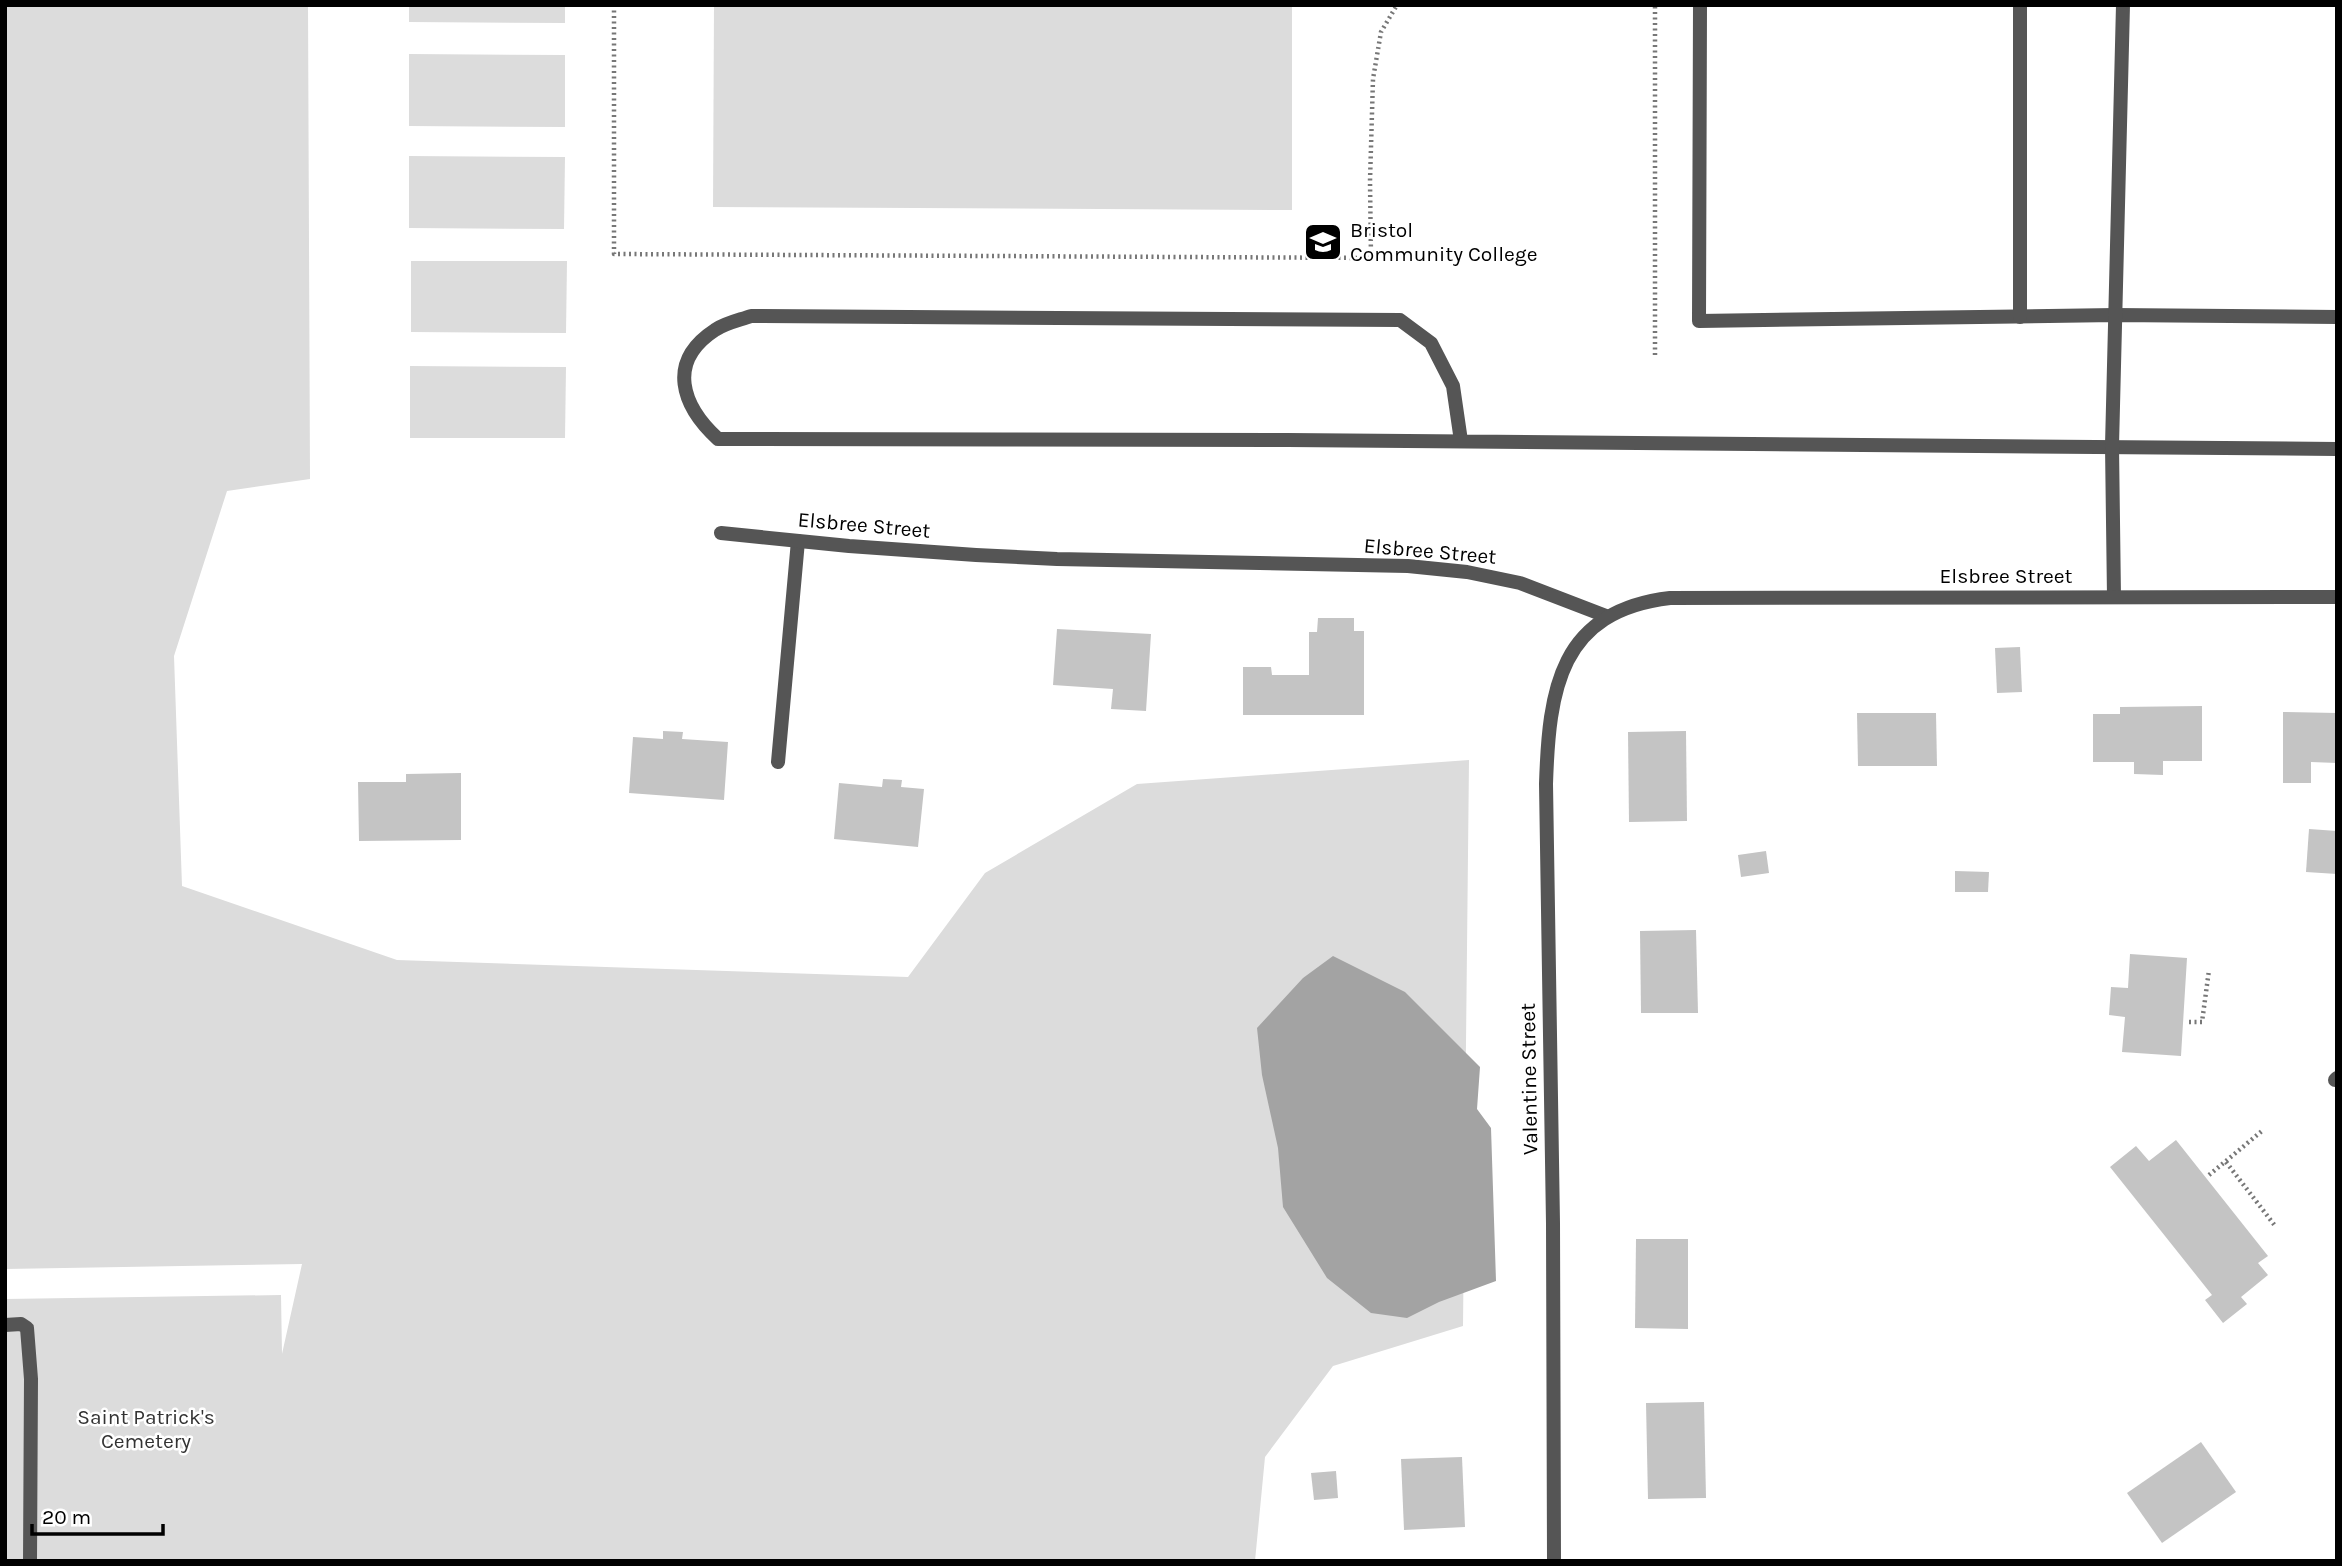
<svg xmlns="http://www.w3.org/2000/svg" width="2342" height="1566" font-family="Karla,sans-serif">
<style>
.green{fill:#dcdcdc}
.water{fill:#a3a3a3}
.building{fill:#c4c4c4}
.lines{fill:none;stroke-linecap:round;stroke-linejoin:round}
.path{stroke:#777;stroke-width:4.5;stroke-dasharray:2 3.5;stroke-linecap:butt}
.service{stroke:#555;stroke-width:14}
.minor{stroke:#555;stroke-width:14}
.tertiary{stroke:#555;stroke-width:14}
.labels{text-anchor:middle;stroke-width:5;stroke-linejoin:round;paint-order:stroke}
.poi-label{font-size:21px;fill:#000;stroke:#fff;text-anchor:start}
.street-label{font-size:21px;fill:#000;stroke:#fff}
.park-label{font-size:21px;fill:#333;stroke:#fff}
</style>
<rect width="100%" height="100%" fill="#fff"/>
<g class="green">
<path d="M5 5H308L310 479 227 491 174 656 182 886 397 960 908 977 985 873 1137 784 1469 760 1463 1326 1333 1366 1265 1457 1255 1561H5V1299L281 1295 282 1354 302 1264 5 1269Z"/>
<path d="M409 5H565V23L409 22Z"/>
<path d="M714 5H1292V210L713 207Z"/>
<path d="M409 54 565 55V127L409 126Z"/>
<path d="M409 156 565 157 564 229 409 228Z"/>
<path d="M411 261H567L566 333 411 332Z"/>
<path d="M410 366 566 367 565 438H410Z"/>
</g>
<path class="water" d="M1333 956 1405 992 1480 1067 1477 1109 1491 1128 1496 1281 1439 1302 1407 1318 1371 1313 1327 1278 1283 1207 1278 1148 1262 1075 1257 1028 1303 978Z"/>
<g class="building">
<path d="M1318 618H1354V631H1364V715H1243V667H1271L1272 675H1309V632H1317Z"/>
<path d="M1057 629 1151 634 1146 711 1111 709 1113 689 1053 685Z"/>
<path d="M2020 647 2022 692 1997 693 1995 648Z"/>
<path d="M2202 706V761H2163V775L2134 774V762H2093V714H2120V707Z"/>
<path d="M2283 712 2337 713V763L2311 762V783H2283Z"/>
<path d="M1857 713H1936L1937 766H1858Z"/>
<path d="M663 731 683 732 682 739 728 742 724 800 629 793 633 737 663 739Z"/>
<path d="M1686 731 1687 821 1629 822 1628 732Z"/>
<path d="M461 773V840L359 841 358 782H406V774Z"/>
<path d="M883 779 902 780 901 787 924 789 918 847 834 839 839 783 882 787Z"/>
<path d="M2309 829 2337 831V874L2306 872Z"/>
<path d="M1766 851 1769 873 1741 877 1738 855Z"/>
<path d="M1955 871 1989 872 1988 892H1955Z"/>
<path d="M1696 930 1698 1013H1641L1640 931Z"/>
<path d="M2130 954 2187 958 2181 1056 2122 1052 2125 1017 2109 1015 2111 987 2128 988Z"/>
<path d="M2176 1140 2268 1256 2258 1263 2268 1275 2241 1297 2247 1304 2223 1323 2205 1300 2212 1295 2110 1167 2136 1146 2149 1161Z"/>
<path d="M1636 1239H1688V1329L1635 1328Z"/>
<path d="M1704 1402 1706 1498 1648 1499 1646 1403Z"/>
<path d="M2201 1442 2236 1492 2162 1543 2127 1493Z"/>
<path d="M1462 1457 1465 1527 1404 1530 1401 1459Z"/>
<path d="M1336 1471 1338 1498 1314 1500 1311 1473Z"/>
</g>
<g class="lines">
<g class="path">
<path d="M614 5V254L1371 258 1370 181 1373 79 1381 32 1397 5"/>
<path d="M1655 355V5"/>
<path d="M2189 1022H2202L2209 970"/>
<path d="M2226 1162 2276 1227"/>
<path d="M2209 1175 2262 1131"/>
</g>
<g class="service">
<path d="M1700 5 1699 321 2115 315 2337 317"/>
<path d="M2020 5V317"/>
<path d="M1461 441 1453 386 1431 343 1400 320 751 316C740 320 725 323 715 330 666 362 682 406 718 439 908 440 1098 439 1288 440 1637 442 1987 445 2337 449"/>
<path d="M2114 597 2112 446 2123 5"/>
<path d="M778 762 798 541"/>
<path d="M5 1325 21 1324 27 1328 31 1379 30 1561"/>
</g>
<g class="minor">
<path d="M721 533 849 546 976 555 1057 559 1408 566 1467 572 1520 583 1606 616"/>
<path d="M2335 1080 2337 1078"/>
</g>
<path class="tertiary" d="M1554 1561 1553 1223 1546 784C1549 690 1559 611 1670 598L2337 597"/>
</g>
<defs>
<symbol id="university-square" viewBox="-11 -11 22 22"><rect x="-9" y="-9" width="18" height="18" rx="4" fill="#000" stroke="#fff"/><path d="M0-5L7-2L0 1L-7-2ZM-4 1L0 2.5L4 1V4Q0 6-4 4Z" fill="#fff"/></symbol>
</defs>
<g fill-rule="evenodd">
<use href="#university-square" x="1301" y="220" width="44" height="44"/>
</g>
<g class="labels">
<g class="poi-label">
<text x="1350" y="237">Bristol<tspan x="1350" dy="24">Community College</tspan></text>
</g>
<g class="street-label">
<text transform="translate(864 525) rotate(5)" y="7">Elsbree Street</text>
<text transform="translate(1430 551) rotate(5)" y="7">Elsbree Street</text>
<text x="2006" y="583">Elsbree Street</text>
<text transform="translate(1529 1079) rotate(-91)" y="7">Valentine Street</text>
</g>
<g class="park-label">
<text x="146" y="1424">Saint Patrick's<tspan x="146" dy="24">Cemetery</tspan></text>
</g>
</g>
<rect width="2342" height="1566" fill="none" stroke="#000000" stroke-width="14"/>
<path d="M32 1524v10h131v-10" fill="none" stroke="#000000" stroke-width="3.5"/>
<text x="42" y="1524" font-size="21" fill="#000000" stroke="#ffffff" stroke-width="5" paint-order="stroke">20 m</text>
</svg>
